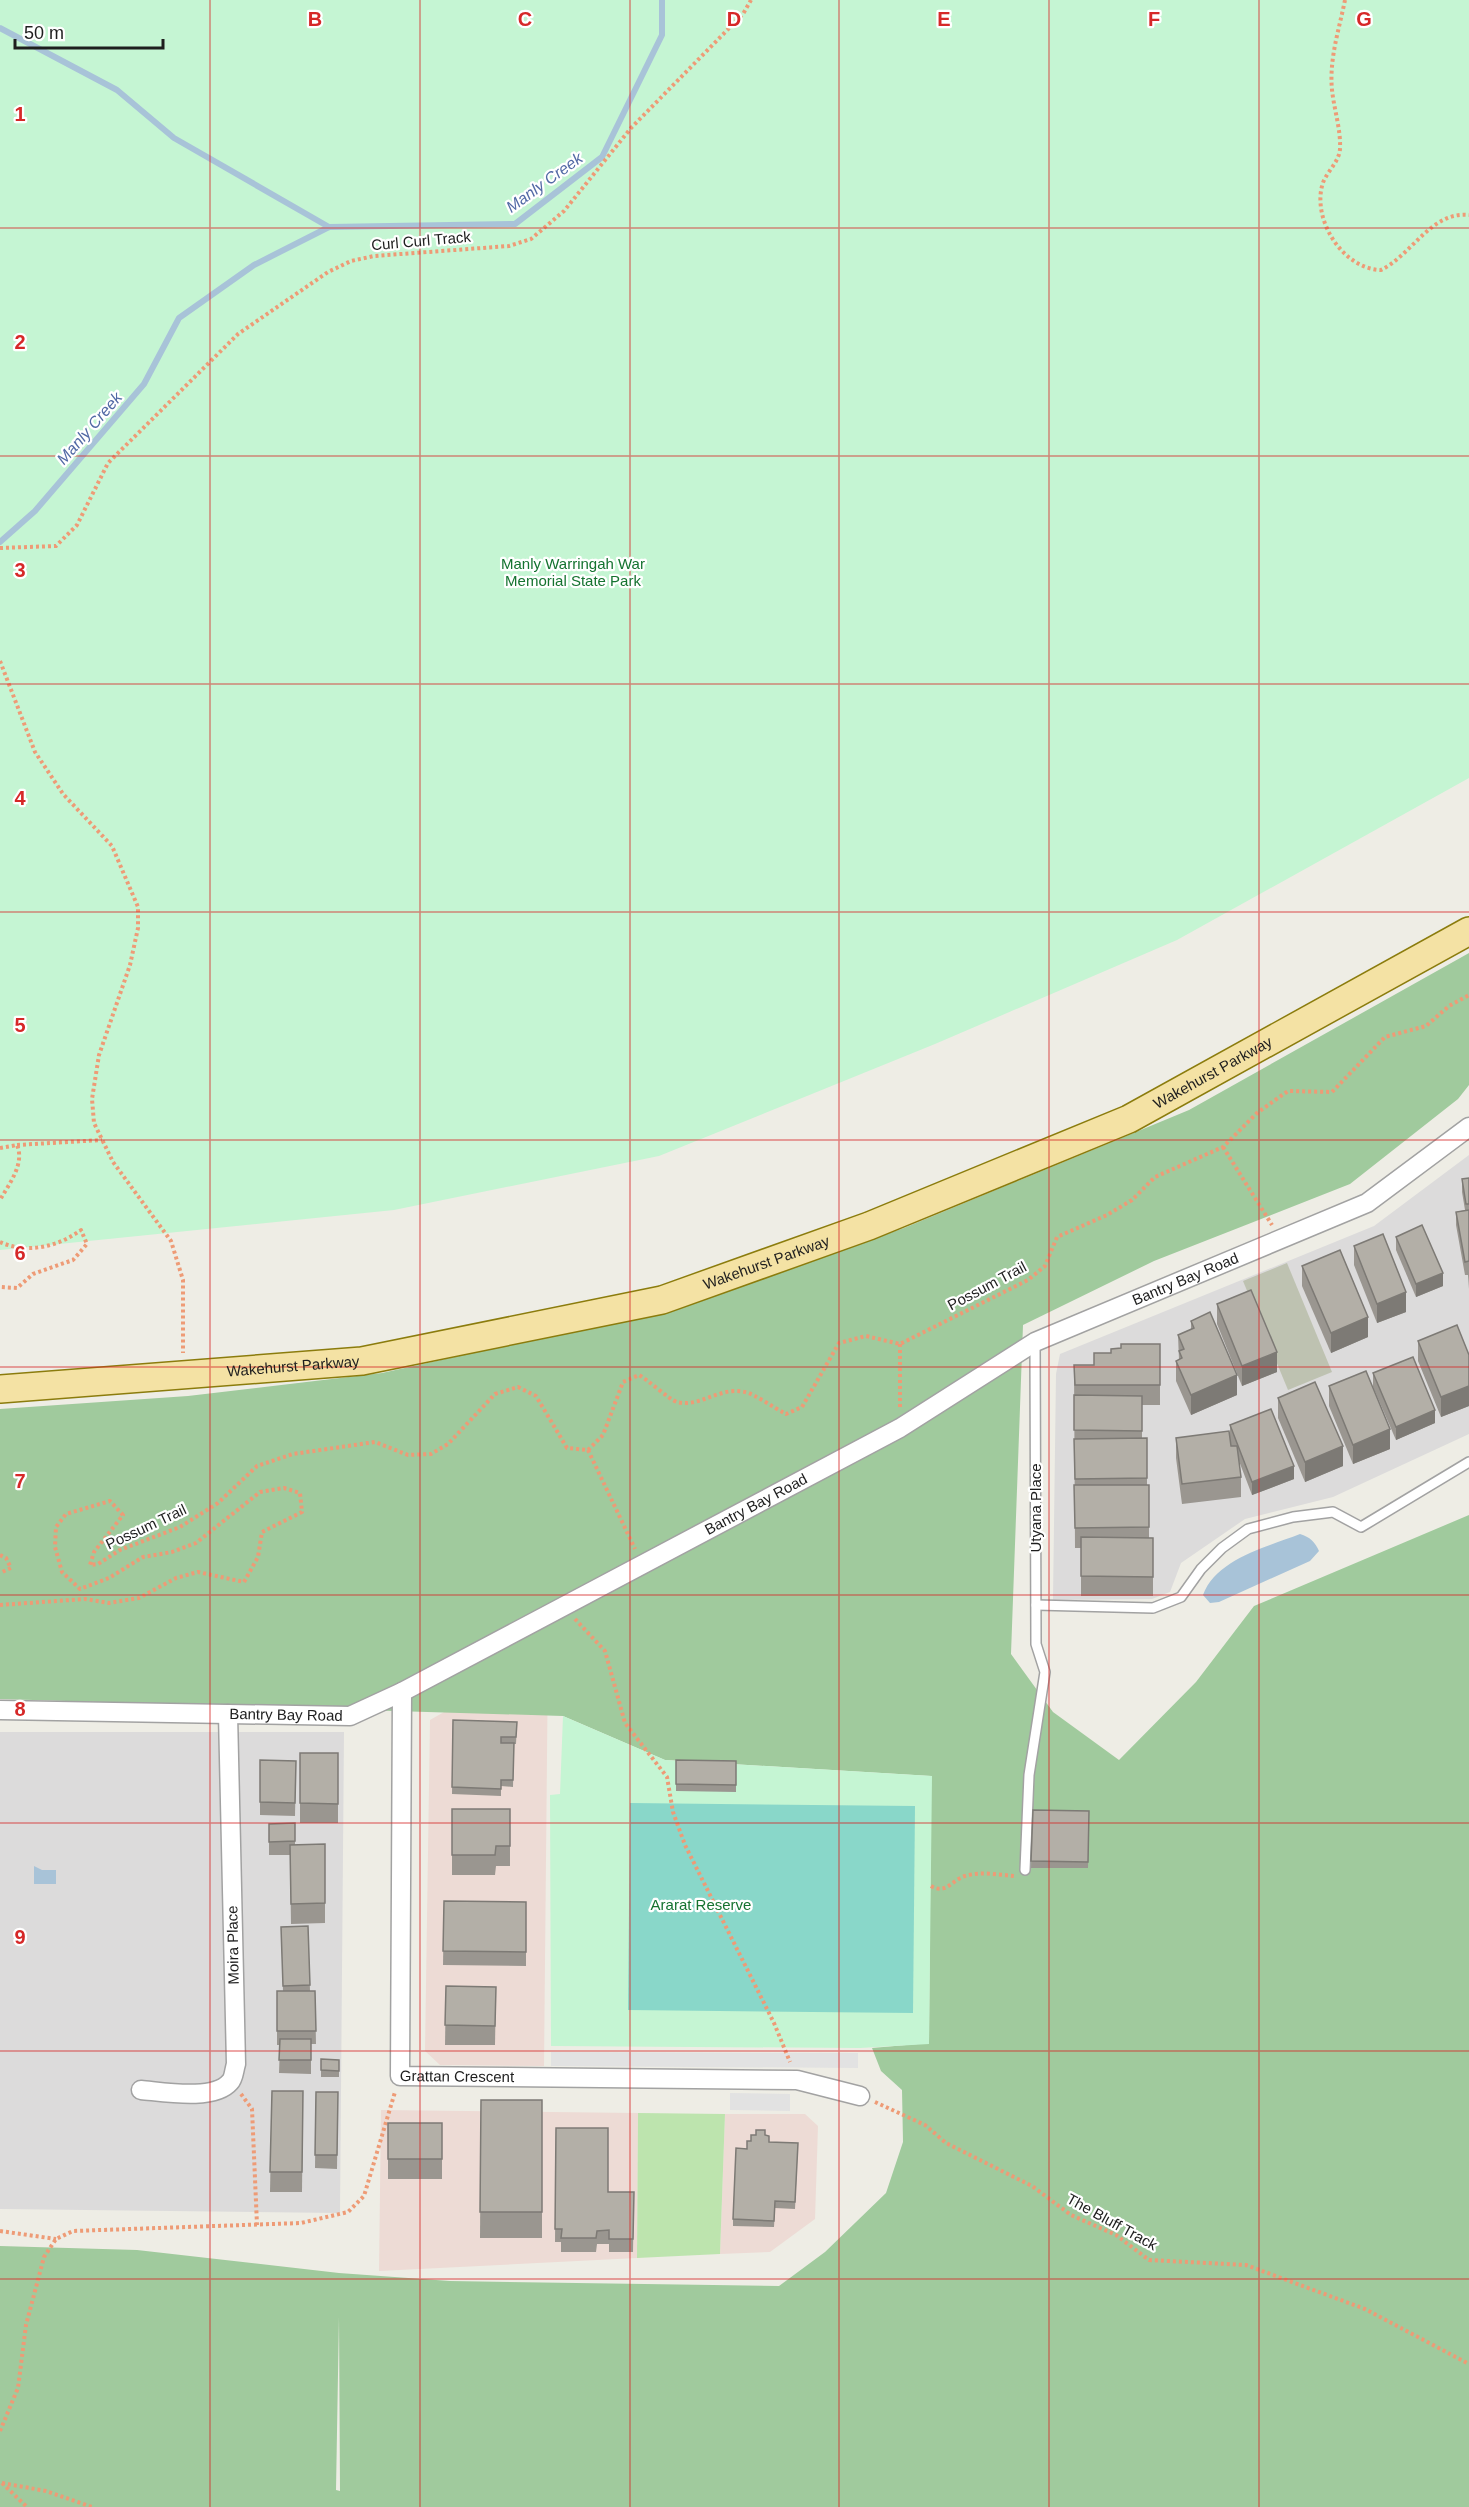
<svg xmlns="http://www.w3.org/2000/svg" width="1469" height="2507" font-family="Helvetica,sans-serif">
<style>
.residential{fill:#dcdbdb}
.commercial{fill:#eddbd5}
.construction{fill:#bec2b1}
.grass{fill:#bde4ae}
.forest{fill:#a0ca9d;fill-rule:evenodd}
.park{fill:#c5f5d3}
.pitch{fill:#89d7c9}
.parking{fill:#e2e2e2}
.water{fill:#a8c3d8}
.lines{fill:none;stroke-linecap:round;stroke-linejoin:round}
.stream{stroke:#a8c3d8;stroke-width:6}
.lane-casing{stroke:#a2a2a2;stroke-width:12}
.street-casing{stroke:#a2a2a2;stroke-width:21}
.primary-casing{stroke:#8b7c0d;stroke-width:30}
.path{stroke:#ee9b76;stroke-width:4;stroke-dasharray:3 3;stroke-linecap:butt}
.lane{stroke:#fff;stroke-width:9}
.street{stroke:#fff;stroke-width:18}
.primary{stroke:#f4e2a4;stroke-width:27}
.wall{fill:#9a9690}
.shaded-wall{fill:#7d7a75}
.building{fill:#b3afa7;stroke:#7d7a75;stroke-width:1.5}
.grid{fill:none;stroke:#d62828;stroke-width:1.5;stroke-opacity:0.55}
.labels{text-anchor:middle;stroke-width:4.5;stroke-linejoin:round;paint-order:stroke}
.street-label{font-size:15px;fill:#1e1e1e;stroke:#fff}
.park-label{font-size:15px;fill:#157330;stroke:#fff}
.water-label{font-size:16px;font-style:italic;fill:#526aa5;stroke:#fff}
.grid-label{font-size:20px;text-anchor:middle;font-weight:bold;fill:#d62828;stroke:#fff;stroke-width:4.5;stroke-linejoin:round;paint-order:stroke}
</style>
<rect width="100%" height="100%" fill="#eeede5"/>
<g class="residential">
<path d="M1469 1155V1434L1333 1497 1245 1519 1181 1563 1170 1592 1152 1599 1053 1600 1056 1374 1060 1354 1374 1226Z"/>
<path d="M0 1732H344L340 2213 0 2209Z"/>
</g>
<g class="commercial">
<path d="M548 1653 544 2066 440 2065 425 2051 430 1720Z"/>
<path d="M381 2110 638 2113 637 2258 379 2271Z"/>
<path d="M725 2114H805L818 2126 815 2219 770 2252 720 2254Z"/>
</g>
<path class="construction" d="M1287 1263 1332 1372 1288 1390 1243 1281Z"/>
<path class="grass" d="M638 2113 725 2114 720 2254 637 2258Z"/>
<path class="forest" d="M1469 953V1085L1458 1099 1350 1184 1154 1261 1023 1325 1011 1654 1053 1712 1119 1760 1196 1682 1254 1606 1469 1515V2507H0V2246L137 2250 339 2273 450 2281 779 2286 825 2252 886 2193 903 2142 902 2090 881 2071 872 2048 929 2043 931 1776 665 1760 563 1716 0 1699V1409L188 1396 382 1373 676 1308 904 1228 1189 1110ZM339 2316V2317L340 2491 336 2490Z"/>
<g class="park">
<path d="M0 0H1469V778L1177 940 935 1044 659 1156 394 1210 0 1250Z"/>
<path d="M563 1716 665 1760 932 1776 929 2044 860 2048 551 2046 550 1795 560 1794Z"/>
</g>
<path class="pitch" d="M630 1803 915 1806 913 2013 628 2010Z"/>
<g class="parking">
<path d="M551 2052 858 2053V2068L551 2066Z"/>
<path d="M730 2093 790 2094V2111L730 2110Z"/>
</g>
<g class="water">
<path d="M1300 1534C1310 1537 1315 1542 1319 1551L1310 1561 1219 1602 1210 1603 1203 1595C1216 1559 1267 1547 1300 1534Z"/>
<path d="M34 1866 42 1870H56V1884H34Z"/>
</g>
<g class="lines">
<g class="stream">
<path d="M0 28 117 90 174 138 329 227"/>
<path d="M0 542 35 511 144 384 179 318 254 265 329 227 515 224 602 157 662 35V0"/>
</g>
<defs>
<g id="lane">
<path d="M1036 1605 1153 1608 1181 1597 1201 1569 1222 1548 1248 1529 1293 1517 1333 1512 1361 1527 1469 1462"/>
<path d="M1025 1870 1029 1775 1045 1672 1036 1644 1035 1342"/>
</g>
<g id="street">
<path id="s1" d="M402 1692 400 2076 797 2080 860 2096"/>
<path id="s2" d="M0 1710 350 1716 402 1692 900 1428 1035 1342 1367 1203 1469 1127"/>
<path d="M141 2090C164 2092 214 2101 230 2082 234 2078 234 2070 236 2064L228 1714"/>
</g>
<g id="primary">
<path id="s3" d="M0 1389 362 1361 662 1300 869 1226 1129 1119 1469 931"/>
</g>
</defs>
<use href="#lane" class="lane-casing"/>
<use href="#street" class="street-casing"/>
<use href="#primary" class="primary-casing"/>
<g class="path">
<path d="M1345 0C1339 30 1329 59 1332 90 1334 109 1341 130 1340 149 1339 163 1325 173 1322 186 1313 221 1343 269 1381 270 1412 255 1431 211 1469 215"/>
<path d="M0 548 56 546 77 525 108 463 238 334 328 272 351 261 374 256 509 246 531 239 564 211 631 128 743 14 751 0"/>
<path d="M0 661 35 752 63 794 112 846 138 907V928L130 965 99 1055 92 1099 94 1123 113 1162 171 1241 183 1280V1353"/>
<path d="M17 1145 102 1140"/>
<path d="M1223 1147 1272 1225"/>
<path d="M0 1148 17 1145C25 1164 9 1184 0 1200"/>
<path d="M0 1242C26 1254 58 1247 81 1230L87 1244 73 1260 33 1274 17 1288 0 1287"/>
<path d="M900 1407V1344"/>
<path d="M588 1450 635 1549"/>
<path d="M0 1555 6 1558 11 1568 0 1573"/>
<path d="M0 1605 85 1599 109 1603 139 1598 176 1578 198 1572 244 1582 258 1557 262 1532 302 1512 300 1493 284 1488 260 1492 196 1543 172 1552 143 1557 109 1578 80 1589 62 1572 55 1547 56 1527 66 1514 110 1501 123 1515 94 1552 90 1565 98 1564 120 1550 180 1527 218 1503 257 1466 293 1454 375 1442 408 1455 431 1454 448 1444 495 1394 518 1387 536 1396 567 1448 588 1450 603 1435 623 1382 639 1375C648 1380 670 1400 677 1402 700 1408 720 1386 745 1392 755 1394 774 1408 786 1414L802 1407 839 1343 866 1336 900 1344 1028 1280 1045 1266 1057 1237 1107 1215 1132 1200 1155 1177 1223 1147 1257 1113 1288 1091 1332 1092 1385 1037 1426 1026 1449 1006 1469 995"/>
<path d="M575 1619 605 1651 625 1723 667 1777 673 1812 685 1845 774 2023 790 2062"/>
<path d="M931 1886C946 1895 952 1880 965 1876 981 1871 999 1875 1015 1876"/>
<path d="M241 2094 252 2109 257 2225"/>
<path d="M875 2102 925 2125 946 2143 1032 2186 1071 2215 1116 2235 1149 2260 1246 2265 1365 2309 1469 2364"/>
<path d="M0 2231 56 2239"/>
<path d="M0 2431 18 2388 26 2325 44 2257 56 2239 73 2231 301 2223 348 2212 364 2196 395 2092"/>
<path d="M2 2483 46 2491 92 2507"/>
<path d="M2 2483 27 2507"/>
</g>
<use href="#lane" class="lane"/>
<use href="#street" class="street"/>
<use href="#primary" class="primary"/>
</g>
<g class="wall">
<path d="M1469 1178V1289L1468 1275H1465L1456 1225V1212L1465 1210 1462 1192V1179Z"/>
<path d="M1396 1237 1443 1286 1416 1297 1396 1250Z"/>
<path d="M1354 1246 1406 1312 1377 1323 1354 1265Z"/>
<path d="M1302 1266 1368 1337 1331 1353 1302 1286Z"/>
<path d="M1217 1304 1277 1372 1242 1386 1217 1324Z"/>
<path d="M1191 1321 1237 1395 1191 1415 1176 1381V1361L1179 1360 1178 1335 1191 1329Z"/>
<path d="M1418 1341 1469 1355V1344V1406L1441 1417 1418 1361Z"/>
<path d="M1160 1344V1405H1142V1439L1147 1478V1485H1149V1538H1153V1596H1081V1548H1075L1074 1365H1094L1111 1353 1121 1348Z"/>
<path d="M1373 1373 1435 1423 1396 1440 1373 1387Z"/>
<path d="M1329 1386 1390 1449 1353 1464 1329 1406Z"/>
<path d="M1278 1398 1343 1466 1305 1482 1278 1418Z"/>
<path d="M1230 1425 1294 1479 1252 1495 1239 1461 1241 1477V1497L1182 1504 1176 1458V1438L1230 1437Z"/>
<path d="M453 1720 517 1722 516 1744H514L513 1787 501 1786V1796L452 1794Z"/>
<rect x="300" y="1753" width="38" height="70"/>
<path d="M260 1760 296 1761 295 1816 260 1815Z"/>
<path d="M676 1760 736 1761V1792L676 1791Z"/>
<path d="M452 1809H510V1866H496L495 1875H452Z"/>
<path d="M1033 1810 1089 1811 1088 1868H1031Z"/>
<path d="M295 1823V1845L325 1844V1923L291 1924 290 1855H269V1824Z"/>
<path d="M444 1901 526 1902V1966L443 1965Z"/>
<path d="M308 1926 310 1991H315L316 2044H311V2074L279 2073 280 2045H277V1991H283L281 1927Z"/>
<path d="M446 1986 496 1987 495 2045H445Z"/>
<path d="M321 2059 339 2060V2077H321Z"/>
<path d="M272 2091H303L302 2192H270Z"/>
<path d="M316 2092H338L337 2169 315 2168Z"/>
<path d="M481 2100H542V2238H480Z"/>
<path d="M442 2123V2179H388V2159Z"/>
<path d="M556 2128 608 2192H634L633 2252H609V2244H597L596 2252H561V2242H555Z"/>
<path d="M765 2135 769 2142 798 2143 795 2209 775 2208 774 2227 733 2226V2219L747 2149 751 2141Z"/>
</g>
<g class="shaded-wall">
<path d="M1443 1273V1286L1416 1297V1284Z"/>
<path d="M1406 1292V1312L1377 1323V1304Z"/>
<path d="M1368 1317V1337L1331 1353V1333Z"/>
<path d="M1277 1352V1372L1242 1386V1366Z"/>
<path d="M1237 1375V1395L1191 1415V1395Z"/>
<path d="M1469 1386V1406L1441 1417V1397Z"/>
<path d="M1435 1410V1423L1396 1440V1427Z"/>
<path d="M1390 1429V1449L1353 1464V1445Z"/>
<path d="M1343 1446V1466L1305 1482V1462Z"/>
<path d="M1294 1466V1479L1252 1495V1482Z"/>
</g>
<g class="building">
<path d="M1469 1178V1204H1466L1462 1179Z"/>
<path d="M1469 1210V1261L1465 1262 1456 1212Z"/>
<path d="M1422 1225 1443 1273 1416 1284 1396 1237Z"/>
<path d="M1383 1234 1406 1292 1377 1304 1354 1246Z"/>
<path d="M1340 1250 1368 1317 1331 1333 1302 1266Z"/>
<path d="M1251 1290 1277 1352 1242 1366 1217 1304Z"/>
<path d="M1210 1312 1237 1375 1191 1395 1176 1361 1182 1358 1179 1351 1184 1349 1178 1335 1194 1328 1191 1321Z"/>
<path d="M1457 1325 1469 1355V1386L1441 1397 1418 1341Z"/>
<path d="M1121 1344H1160V1385H1075L1074 1365H1094V1353H1111V1349L1121 1348Z"/>
<path d="M1413 1357 1435 1410 1396 1427 1373 1373Z"/>
<path d="M1366 1371 1390 1429 1353 1445 1329 1386Z"/>
<path d="M1315 1382 1343 1446 1305 1462 1278 1398Z"/>
<path d="M1074 1395 1142 1396V1431L1074 1430Z"/>
<path d="M1271 1409 1294 1466 1252 1482 1230 1425Z"/>
<path d="M1229 1431 1231 1446H1237L1241 1477 1182 1484 1176 1438Z"/>
<path d="M1147 1438V1478L1075 1479 1074 1439Z"/>
<path d="M1074 1485H1149V1527L1075 1528Z"/>
<path d="M1081 1537 1153 1538V1577L1081 1576Z"/>
<path d="M453 1720 517 1722 516 1737H501V1743H514L513 1780H501V1789L452 1787Z"/>
<path d="M300 1753H338V1804L300 1803Z"/>
<path d="M260 1760 296 1761 295 1803 260 1802Z"/>
<path d="M676 1760 736 1761V1785L676 1784Z"/>
<path d="M452 1809H510V1846H496L495 1855H452Z"/>
<path d="M1033 1810 1089 1811 1088 1862 1031 1861Z"/>
<path d="M295 1823V1841L269 1842V1824Z"/>
<path d="M325 1844V1903L291 1904 290 1845Z"/>
<path d="M444 1901 526 1902V1952L443 1951Z"/>
<path d="M308 1926 310 1985 283 1986 281 1927Z"/>
<path d="M446 1986 496 1987 495 2026 445 2025Z"/>
<path d="M277 1991H315L316 2031H277Z"/>
<path d="M280 2039H311V2060H279Z"/>
<path d="M321 2059 339 2060V2071L321 2070Z"/>
<path d="M272 2091H303L302 2172H270Z"/>
<path d="M316 2092H338L337 2155H315Z"/>
<path d="M481 2100H542V2212H480Z"/>
<rect x="388" y="2123" width="54" height="36"/>
<path d="M556 2128H608V2192H634L633 2239H609V2230L597 2231 596 2238H561L562 2229H555Z"/>
<path d="M756 2130H765V2135L769 2136V2142L798 2143 795 2202 775 2201 774 2221 733 2219 736 2148 747 2149V2141H751V2135H756Z"/>
</g>
<path class="grid" d="M210 0V2507M420 0V2507M630 0V2507M839 0V2507M1049 0V2507M1259 0V2507M0 228H1469M0 456H1469M0 684H1469M0 912H1469M0 1140H1469M0 1367H1469M0 1595H1469M0 1823H1469M0 2051H1469M0 2279H1469"/>
<g class="labels">
<g class="street-label">
<text transform="translate(421 241) rotate(-5)" y="5">Curl Curl Track</text>
<text dy="5" stroke="none"><textPath href="#s3" startOffset="1266">Wakehurst Parkway</textPath></text>
<text dy="5" stroke="none"><textPath href="#s3" startOffset="780">Wakehurst Parkway</textPath></text>
<text dy="5" stroke="none"><textPath href="#s2" startOffset="1294">Bantry Bay Road</textPath></text>
<text transform="translate(987 1286) rotate(-28)" y="5">Possum Trail</text>
<text dy="5" stroke="none"><textPath href="#s3" startOffset="294">Wakehurst Parkway</textPath></text>
<text dy="5" stroke="none"><textPath href="#s2" startOffset="808">Bantry Bay Road</textPath></text>
<text transform="translate(1036 1508) rotate(-90)" y="5">Utyana Place</text>
<text transform="translate(146 1527) rotate(-25)" y="5">Possum Trail</text>
<text dy="5" stroke="none"><textPath href="#s2" startOffset="286">Bantry Bay Road</textPath></text>
<text transform="translate(233 1945) rotate(-91)" y="5">Moira Place</text>
<text dy="5" stroke="none"><textPath href="#s1" startOffset="441">Grattan Crescent</textPath></text>
<text transform="translate(1112 2222) rotate(29)" y="5">The Bluff Track</text>
</g>
<g class="park-label">
<text x="573" y="569">Manly Warringah War<tspan x="573" dy="17">Memorial State Park</tspan></text>
<text x="701" y="1910">Ararat Reserve</text>
</g>
<g class="water-label">
<text transform="translate(544 182) rotate(-36)" y="6">Manly Creek</text>
<text transform="translate(89 428) rotate(-49)" y="6">Manly Creek</text>
</g>
</g>
<g class="grid-label">
<text x="315" y="26">B</text>
<text x="525" y="26">C</text>
<text x="734" y="26">D</text>
<text x="944" y="26">E</text>
<text x="1154" y="26">F</text>
<text x="1364" y="26">G</text>
<text x="20" y="121">1</text>
<text x="20" y="349">2</text>
<text x="20" y="577">3</text>
<text x="20" y="805">4</text>
<text x="20" y="1032">5</text>
<text x="20" y="1260">6</text>
<text x="20" y="1488">7</text>
<text x="20" y="1716">8</text>
<text x="20" y="1944">9</text>
</g>
<path d="M15 39v9h148v-9" fill="none" stroke="#1e1e1e" stroke-width="3"/>
<text x="24" y="39" font-size="18" fill="#1e1e1e" stroke="#ffffff" stroke-width="4.5" paint-order="stroke">50 m</text>
</svg>
